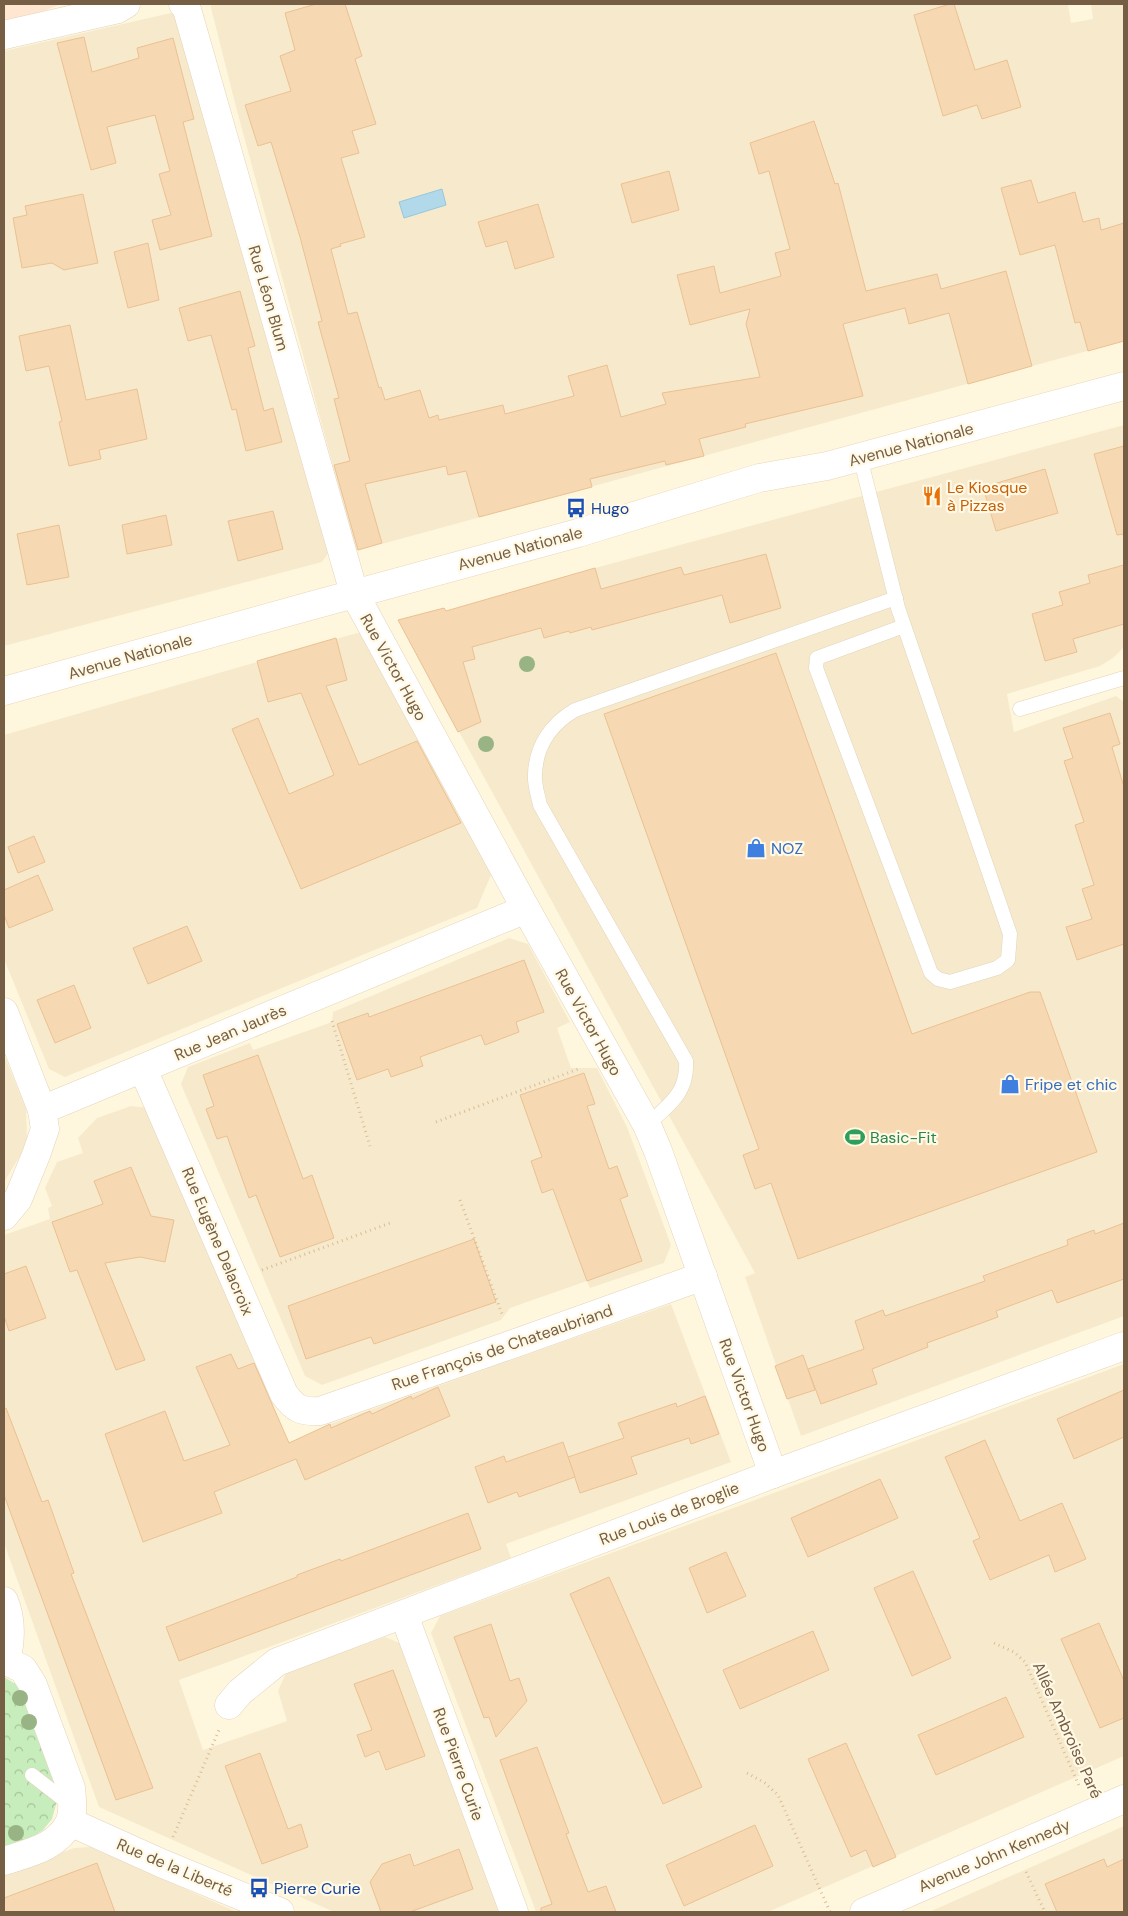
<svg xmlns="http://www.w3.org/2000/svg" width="1128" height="1916" font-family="'DM Sans',sans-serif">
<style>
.residential{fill:#f7eacc}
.commercial{fill:#ffe6d1}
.park{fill:url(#park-crowns)}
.water{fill:#b1d9e9;stroke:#96c7dc}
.building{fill:#f6d8b3;stroke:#ebc192}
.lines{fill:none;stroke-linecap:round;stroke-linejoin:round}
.service-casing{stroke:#e3d3b9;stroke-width:15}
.minor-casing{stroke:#e3d3b9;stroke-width:29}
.secondary-casing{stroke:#e9d6b7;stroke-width:29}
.path{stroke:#dbbc97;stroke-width:3;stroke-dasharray:1 4;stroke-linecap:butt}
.service{stroke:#fff;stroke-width:14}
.minor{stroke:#fff;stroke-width:28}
.secondary{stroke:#fff;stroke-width:28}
.tree{fill:#98b484}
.labels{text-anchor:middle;stroke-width:4.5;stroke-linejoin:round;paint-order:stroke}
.street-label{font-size:16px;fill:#765e44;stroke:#fff9e6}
.food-label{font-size:16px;fill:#c56008;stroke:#fff9e6;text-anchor:start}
.transit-label{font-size:16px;fill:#164399;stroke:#fff9e6;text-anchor:start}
.shop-label{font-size:16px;fill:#366cbe;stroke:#fff9e6;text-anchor:start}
.leisure-label{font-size:16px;fill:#27864d;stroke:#fff9e6;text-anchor:start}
</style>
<defs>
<pattern id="park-crowns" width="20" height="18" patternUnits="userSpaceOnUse" patternTransform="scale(1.25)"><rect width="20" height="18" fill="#c8edbc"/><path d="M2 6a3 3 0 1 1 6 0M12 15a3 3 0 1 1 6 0" fill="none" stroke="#a7c39a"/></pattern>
</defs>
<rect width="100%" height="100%" fill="#fef7de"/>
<g class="residential">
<path d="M210 4H1068L1071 23 1093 19 1091 4H1124V341L356 551 236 107Z"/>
<path d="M184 10 329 552 322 562 4 646V51Z"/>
<path d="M1124 425V647L1113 658 1100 666 1007 694 1014 732 1116 696 1124 702V1316L801 1436 745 1277 755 1273 398 620 444 608 446 611 595 568Z"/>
<path d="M357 633 367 635 494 868 477 908 65 1077 49 1069 4 959V735Z"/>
<path d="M509 938 528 944 570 1022 557 1028 571 1068H597L627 1127 671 1245 664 1263 590 1288 587 1281 510 1308 501 1320 322 1385 305 1376 181 1084 188 1067 250 1043 253 1050 332 1022 333 1012Z"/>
<path d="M4 1055 26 1109 27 1139 20 1156 4 1182Z"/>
<path d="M131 1106 149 1108 289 1443 330 1424 671 1304 731 1462 506 1544 511 1558 179 1680 203 1750 287 1721 278 1691 286 1673 385 1637 402 1644 501 1912H334L99 1807 4 1543V1235L50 1219 48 1208 52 1206 45 1188 57 1162 83 1153 78 1138 97 1118Z"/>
<path d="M1124 1364V1756L768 1912H536L431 1633 440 1616Z"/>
<path d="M1124 1826V1912H929Z"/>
<path d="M90 1847 237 1912H4V1874L74 1848Z"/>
</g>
<path class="commercial" d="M4 4H61L4 27Z"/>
<path class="park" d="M4 1677 17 1685 26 1700 57 1781 58 1797 52 1819 43 1830 27 1841 4 1849Z"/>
<path class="water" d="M442 189 446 205 404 218 399 202Z"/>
<g class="building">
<path d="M316 4H345L362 56 355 59 376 124 352 131 359 153 341 158 365 237 340 244 341 246 331 249 348 314 357 312 379 388 381 387 385 400 420 390 429 418 438 415 439 420 503 405 505 414 574 396 568 376 607 365 621 417 666 404 662 393 760 377 746 324 750 309 690 325 677 275 714 266 720 293 781 276 775 253 790 249 769 171 759 174 750 143 814 121 835 184 838 183 866 291 937 274 941 289 1006 271 1032 366 968 384 949 313 909 324 905 308 843 324 863 396 745 424 746 427 699 439 704 456 666 465 665 461 590 479 592 487 479 517 466 471 448 475 446 466 365 484 382 543 358 550 334 465 350 461 334 399 339 398 318 322 322 321 300 237 271 142 258 146 245 105 291 91 280 56 295 50 285 13Z"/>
<path d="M950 4H954L975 70 1007 60 1021 107 982 119 977 105 943 116 914 15Z"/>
<path d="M84 37 92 72 139 58 137 48 173 38 194 119 183 122 212 236 160 250 152 220 171 215 159 174 170 171 155 115 107 127 116 163 91 170 57 43Z"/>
<path d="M669 171 679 210 632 223 621 184Z"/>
<path d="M1031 180 1038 203 1075 192 1083 222 1099 218 1101 230 1124 223V341L1088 351 1080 322 1075 323 1055 245 1020 255 1001 188Z"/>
<path d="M83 194 98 263 64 270 52 263 22 268 13 218 27 215 25 206Z"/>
<path d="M538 204 554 257 515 269 507 241 486 247 478 222Z"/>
<path d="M148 243 159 300 128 308 114 252Z"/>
<path d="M240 291 255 346 248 348 264 411 273 408 282 442 246 451 236 409 232 410 211 335 188 341 179 308Z"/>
<path d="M70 325 86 400 137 389 147 439 99 450 101 459 69 466 59 422 62 421 49 366 26 371 19 336Z"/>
<path d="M1124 446V534L1117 535 1094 454Z"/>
<path d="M1045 469 1058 513 996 531 983 487Z"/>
<path d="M273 511 283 549 238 561 228 521Z"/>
<path d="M166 515 172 545 127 554 122 525Z"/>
<path d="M59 525 69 577 27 585 17 534Z"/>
<path d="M766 554 781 608 730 623 722 595 592 630 591 627 570 633 569 631 544 638 541 628 472 647 475 659 463 662 481 722 458 732 398 620 444 608 446 611 595 568 601 589 681 567 684 575Z"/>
<path d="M1124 565V624L1073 639 1077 652 1045 661 1032 614 1063 605 1059 592 1090 583 1088 575Z"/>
<path d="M336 638 347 680 326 686 359 765 417 741 461 823 301 889 232 729 258 718 289 794 334 775 301 693 268 702 257 661Z"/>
<path d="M776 653 912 1034 1030 992H1040L1097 1152 798 1259 771 1183 755 1189 743 1155 759 1149 604 714Z"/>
<path d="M1110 713 1120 744 1112 747 1124 787V944L1077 960 1066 927 1092 919 1082 889 1094 885 1075 825 1084 822 1064 761 1073 758 1063 728Z"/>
<path d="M34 836 45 862 18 873 8 847Z"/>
<path d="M38 875 53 910 9 928 4 915V890Z"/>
<path d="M187 926 202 961 148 984 133 948Z"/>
<path d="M524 960 544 1012 516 1022 519 1032 485 1045 481 1035 420 1057 423 1066 391 1077 388 1069 357 1080 337 1024 368 1013 369 1017Z"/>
<path d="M74 985 91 1028 55 1043 37 1000Z"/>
<path d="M258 1055 303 1179 312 1175 334 1238 280 1257 256 1195 249 1198 227 1136 217 1139 206 1109 214 1106 203 1075Z"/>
<path d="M584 1073 595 1104 587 1106 609 1169 617 1166 628 1196 620 1199 642 1261 587 1281 553 1189 542 1193 531 1161 542 1157 520 1095Z"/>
<path d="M131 1167 151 1216 174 1220 165 1262 140 1257 105 1263 145 1360 116 1370 77 1270 70 1272 52 1222 103 1204 94 1181Z"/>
<path d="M1124 1223V1279L1057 1303 1052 1290 996 1311 998 1317 927 1343 928 1347 872 1369 877 1384 821 1404 808 1369 864 1349 855 1321 883 1310 885 1316 985 1281 983 1276 1068 1245 1067 1240 1094 1230 1095 1234Z"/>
<path d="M474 1239 496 1302 374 1344 371 1337 306 1359 288 1306Z"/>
<path d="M26 1266 46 1318 9 1331 4 1316V1274Z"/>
<path d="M231 1354 238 1369 254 1363 289 1443 330 1424 331 1428 370 1411 372 1414 411 1396 412 1399 438 1387 450 1416 305 1480 296 1459 214 1492 222 1513 143 1542 105 1434 165 1411 184 1461 230 1445 196 1367Z"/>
<path d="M803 1355 815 1390 787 1399 775 1366Z"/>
<path d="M1124 1390V1437L1074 1459 1057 1419Z"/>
<path d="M705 1396 719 1434 691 1444 689 1438 631 1457 637 1474 580 1493 568 1457 624 1438 618 1423 676 1403 677 1407Z"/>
<path d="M6 1408 42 1502 48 1500 74 1573 71 1574 153 1788 116 1800 4 1495V1409Z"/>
<path d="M985 1440 1020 1521 1062 1503 1086 1559 1055 1572 1049 1555 990 1580 973 1541 980 1538 945 1457Z"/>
<path d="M563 1442 575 1477 519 1497 517 1492 488 1503 475 1467 504 1456 506 1462Z"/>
<path d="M880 1479 898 1518 808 1557 791 1518Z"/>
<path d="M468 1513 481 1549 179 1661 166 1627 297 1577V1575L340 1559 341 1561Z"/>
<path d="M726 1552 746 1596 707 1613 689 1568Z"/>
<path d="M913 1571 951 1658 912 1676 874 1588Z"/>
<path d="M609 1577 702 1787 663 1804 570 1594Z"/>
<path d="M1099 1623 1124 1681V1718L1100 1728 1061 1639Z"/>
<path d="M491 1624 510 1681 519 1678 527 1701 496 1737 489 1717 484 1718 454 1637Z"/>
<path d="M813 1631 829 1670 740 1709 723 1670Z"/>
<path d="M393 1670 425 1756 386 1770 379 1751 365 1757 357 1735 372 1730 354 1684Z"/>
<path d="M1006 1697 1024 1737 936 1775 918 1735Z"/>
<path d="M846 1743 896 1857 873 1867 866 1850 851 1857 808 1759Z"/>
<path d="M537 1747 569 1833 566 1834 588 1892 606 1886 616 1912H541V1908L552 1904 500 1760Z"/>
<path d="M260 1753 288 1829 301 1824 308 1847 262 1864 225 1766Z"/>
<path d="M755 1825 773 1866 684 1906 666 1865Z"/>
<path d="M459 1849 473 1889 410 1912H381L370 1882 382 1864 410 1854 414 1866Z"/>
<path d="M1104 1859 1107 1867 1124 1859V1912H1057L1045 1884Z"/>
<path d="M97 1863 115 1912H4V1898Z"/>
</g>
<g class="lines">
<defs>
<g id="service">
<path d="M860 457 898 608 1010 934 1008 960 997 968 950 982 938 979 931 973 816 668 817 658 904 626"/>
<path d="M1020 709 1124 678"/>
<path d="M647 1125C669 1105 688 1093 686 1061L540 805C538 795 534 784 535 774 536 746 551 724 575 710L896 598"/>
<path d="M32 1775 72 1806"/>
</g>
<g id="minor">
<path d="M183 4 186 6 354 593 526 909 647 1125 658 1151 773 1474"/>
<path d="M4 35 118 9 126 4"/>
<path d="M4 1012 42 1110"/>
<path d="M143 1069 284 1394C295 1409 301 1412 320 1411L513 1344 703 1276"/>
<path d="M4 1216 18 1199 36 1155 45 1129 42 1110 526 909"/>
<path d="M4 1601C12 1620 11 1641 6 1661"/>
<path d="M404 1615 514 1912"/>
<path d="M4 1660 23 1669 33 1685 71 1788C72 1799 74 1814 69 1823 57 1848 27 1853 4 1861"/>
<path d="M229 1705 240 1692 277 1662 773 1474 1124 1346"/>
<path d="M70 1822 161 1863 280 1912"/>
<path d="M864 1912 1124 1799"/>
</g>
<path id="secondary" d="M4 691 310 606 578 533 759 478 827 466 1124 386"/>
</defs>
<use href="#service" class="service-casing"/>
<use href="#minor" class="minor-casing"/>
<use href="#secondary" class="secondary-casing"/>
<g class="path">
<path d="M332 1021 370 1146"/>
<path d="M436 1122 581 1068"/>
<path d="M460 1200 503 1317"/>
<path d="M262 1270 393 1222"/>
<path d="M994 1643 1014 1652 1025 1662 1080 1788"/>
<path d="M747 1773 765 1783 778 1795 830 1912"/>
<path d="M173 1837 219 1730"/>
<path d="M1026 1872 1045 1912"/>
</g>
<use href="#service" class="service"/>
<use href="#minor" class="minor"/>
<use href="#secondary" class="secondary"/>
</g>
<g class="tree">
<circle cx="527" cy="664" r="8"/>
<circle cx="486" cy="744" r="8"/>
<circle cx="20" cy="1698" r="8"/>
<circle cx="29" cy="1722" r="8"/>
<circle cx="16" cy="1833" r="8"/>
</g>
<defs>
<symbol id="restaurant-bare" viewBox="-9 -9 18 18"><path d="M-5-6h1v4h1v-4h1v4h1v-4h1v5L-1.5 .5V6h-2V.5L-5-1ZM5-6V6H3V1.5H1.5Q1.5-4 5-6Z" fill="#e8710a" stroke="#fff9e6" stroke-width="2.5" paint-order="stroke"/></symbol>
<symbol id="bus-bare" viewBox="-9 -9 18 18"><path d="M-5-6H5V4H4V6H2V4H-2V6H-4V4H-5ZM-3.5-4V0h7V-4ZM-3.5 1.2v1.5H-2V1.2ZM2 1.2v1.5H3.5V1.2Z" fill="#1a4fb4" stroke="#fff9e6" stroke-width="2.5" paint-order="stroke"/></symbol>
<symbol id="shop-bare" viewBox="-9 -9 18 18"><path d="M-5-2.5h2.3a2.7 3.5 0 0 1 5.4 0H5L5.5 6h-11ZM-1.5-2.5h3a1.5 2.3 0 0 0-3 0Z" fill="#3f7fe0" stroke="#fff9e6" stroke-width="2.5" paint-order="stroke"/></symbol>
<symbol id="stadium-bare" viewBox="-9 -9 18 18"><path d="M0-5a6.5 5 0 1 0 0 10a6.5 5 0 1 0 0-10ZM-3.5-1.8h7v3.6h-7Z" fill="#2e9e5b" stroke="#fff9e6" stroke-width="2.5" paint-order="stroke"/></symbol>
</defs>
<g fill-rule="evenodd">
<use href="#restaurant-bare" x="918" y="482" width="28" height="28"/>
<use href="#bus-bare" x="562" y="494" width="28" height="28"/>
<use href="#shop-bare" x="742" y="834" width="28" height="28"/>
<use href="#shop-bare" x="996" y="1070" width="28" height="28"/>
<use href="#stadium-bare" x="841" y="1123" width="28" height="28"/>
<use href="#bus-bare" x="245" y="1874" width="28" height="28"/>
</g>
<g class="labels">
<g class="street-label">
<text transform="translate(269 298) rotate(74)" y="6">Rue Léon Blum</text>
<text transform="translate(911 444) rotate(-15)" y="6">Avenue Nationale</text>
<text transform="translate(520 548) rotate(-15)" y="6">Avenue Nationale</text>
<text transform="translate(130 656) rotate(-16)" y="6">Avenue Nationale</text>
<text transform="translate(394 667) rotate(61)" y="6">Rue Victor Hugo</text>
<text transform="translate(589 1022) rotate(61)" y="6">Rue Victor Hugo</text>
<text transform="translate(230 1032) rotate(-23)" y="6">Rue Jean Jaurès</text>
<text transform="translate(218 1241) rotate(67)" y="6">Rue Eugène Delacroix</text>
<text transform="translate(502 1347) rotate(-19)" y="6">Rue François de Chateaubriand</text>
<text transform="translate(745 1395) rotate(70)" y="6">Rue Victor Hugo</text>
<text transform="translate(669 1513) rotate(-21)" y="6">Rue Louis de Broglie</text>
<text transform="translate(1068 1730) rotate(66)" y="6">Allée Ambroise Paré</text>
<text transform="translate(459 1764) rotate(70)" y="6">Rue Pierre Curie</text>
<text transform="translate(994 1855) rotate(-23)" y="6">Avenue John Kennedy</text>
<text transform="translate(175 1867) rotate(23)" y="6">Rue de la Liberté</text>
</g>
<g class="food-label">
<text x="947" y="493">Le Kiosque<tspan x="947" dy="18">à Pizzas</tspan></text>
</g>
<g class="transit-label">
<text x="591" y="514">Hugo</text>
<text x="274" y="1894">Pierre Curie</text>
</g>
<g class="shop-label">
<text x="771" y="854">NOZ</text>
<text x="1025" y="1090">Fripe et chic</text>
</g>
<g class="leisure-label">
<text x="870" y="1143">Basic-Fit</text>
</g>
</g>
<rect width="1128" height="1916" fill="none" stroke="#765e44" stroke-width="10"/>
</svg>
